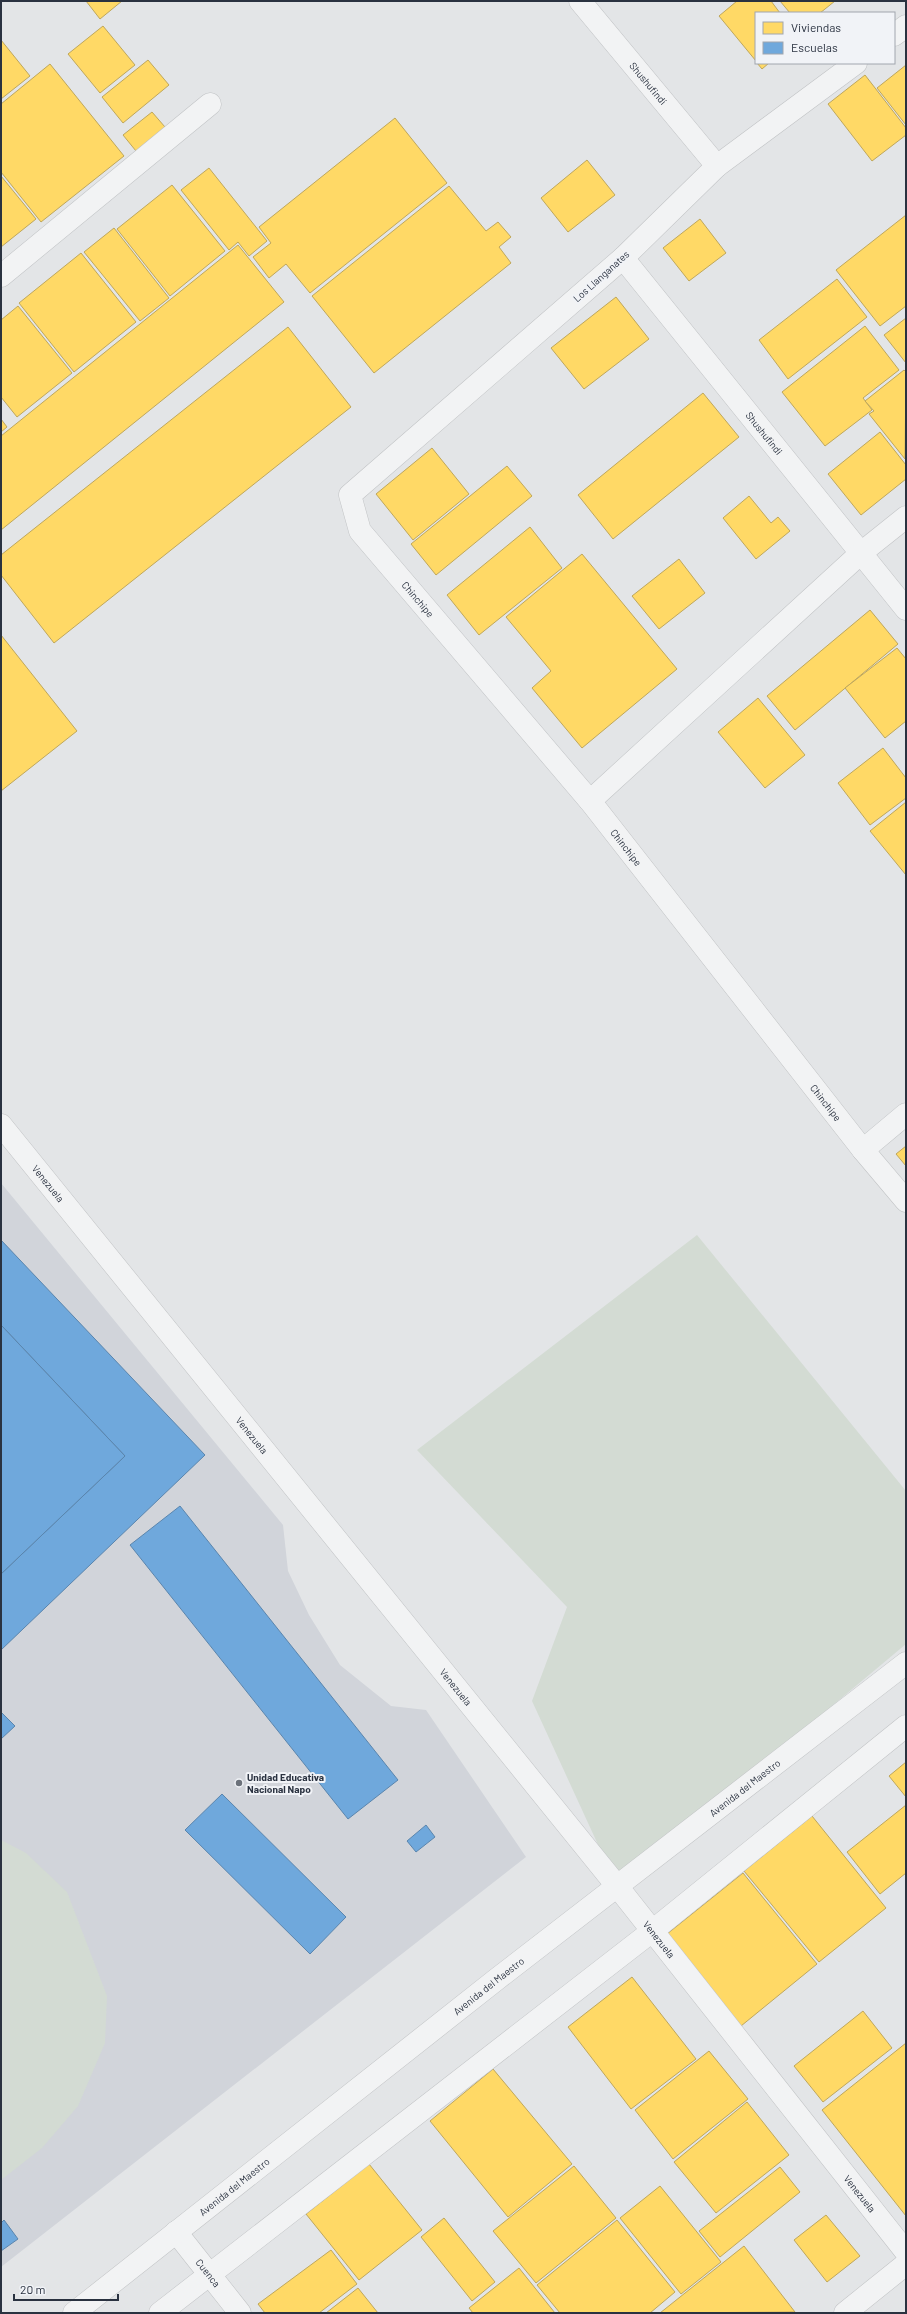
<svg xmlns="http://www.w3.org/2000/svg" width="907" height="2314" font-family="Barlow,sans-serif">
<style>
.built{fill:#d1d4da}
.green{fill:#d3dbd3}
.homes{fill:#ffd966;stroke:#bfa75b}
.schools{fill:#6fa8dc;stroke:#5a85ad}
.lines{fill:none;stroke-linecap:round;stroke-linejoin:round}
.street-casing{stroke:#c1c3c5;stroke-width:23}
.street{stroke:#f2f3f4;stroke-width:22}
.poi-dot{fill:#6b717a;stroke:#f1f3f7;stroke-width:1.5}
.labels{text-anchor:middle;stroke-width:4;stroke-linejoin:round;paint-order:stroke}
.street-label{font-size:10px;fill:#2a3240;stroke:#f1f3f7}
.poi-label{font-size:10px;font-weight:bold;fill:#2a3240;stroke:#f1f3f7;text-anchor:start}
</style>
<rect width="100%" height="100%" fill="#e3e5e7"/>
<path class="built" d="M1 1183 283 1525 288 1571 309 1615 340 1665 391 1706 426 1710 526 1857 1 2267Z"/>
<g class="green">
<path d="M697 1235 906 1491V1644L617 1886 532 1701 567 1607 417 1450Z"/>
<path d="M1 1840 26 1853 67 1892 107 1996 105 2043 78 2106 42 2148 1 2180Z"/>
</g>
<g class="homes">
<path d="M86 1H122L100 19Z"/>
<path d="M737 1H771L780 13H756V61L719 16Z"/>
<path d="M780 1H835L820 13H790Z"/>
<path d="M103 26 135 65 100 93 68 54Z"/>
<path d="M1 40 30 76 1 99Z"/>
<path d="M148 60 169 85 123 123 102 97Z"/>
<path d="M757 63H769L762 69Z"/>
<path d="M50 64 124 156 41 222 1 172V104Z"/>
<path d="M906 65V125L877 88Z"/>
<path d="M865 75 906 128V135L872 161 828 104Z"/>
<path d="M152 112 165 127 136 151 123 135Z"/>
<path d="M395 118 447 183 310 293 286 264 269 278 253 257 271 243 259 227Z"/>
<path d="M587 160 615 195 568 232 541 198Z"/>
<path d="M209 168 267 241 249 256 238 242 229 250 181 190Z"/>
<path d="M1 176 36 219 1 247Z"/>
<path d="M172 185 225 251 170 296 117 229Z"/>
<path d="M449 186 486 231 498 222 511 237 499 247 511 263 374 373 312 296Z"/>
<path d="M906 215V306L880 326 836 270Z"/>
<path d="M700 219 726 253 689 281 663 248Z"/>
<path d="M114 228 169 298 140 321 84 252Z"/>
<path d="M238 245 284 302 1 530V436Z"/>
<path d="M81 253 136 322 74 372 19 303Z"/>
<path d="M837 279 867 317 788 379 759 340Z"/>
<path d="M616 297 649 339 584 389 551 348Z"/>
<path d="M18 306 72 373 17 417 1 397V320Z"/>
<path d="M906 318V363L884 335Z"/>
<path d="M865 326 899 370 863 398 872 410 825 446 782 392Z"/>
<path d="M288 327 351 407 54 643 1 575V555Z"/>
<path d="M904 370 906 372 905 459 869 414 874 411 865 401Z"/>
<path d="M703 393 739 437 613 539 578 495Z"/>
<path d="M1 419 7 427 1 432Z"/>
<path d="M880 432 906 465V479L861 515 828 474Z"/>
<path d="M432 448 469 494 413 540 376 494Z"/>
<path d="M507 466 532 496 436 575 411 544Z"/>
<path d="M749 496 771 523 778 517 790 531 756 559 723 518Z"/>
<path d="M530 527 562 568 479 635 447 595Z"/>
<path d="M582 554 677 669 582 748 532 688 551 671 506 617Z"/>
<path d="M679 559 705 593 659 629 632 596Z"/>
<path d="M870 610 898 644 795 730 767 696Z"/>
<path d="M1 635 77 731 1 791Z"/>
<path d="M897 648 906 659V721L885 738 845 688Z"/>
<path d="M758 698 805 755 765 788 718 732Z"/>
<path d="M883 748 906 778V798L870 825 838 783Z"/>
<path d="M906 802V875L870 831Z"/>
<path d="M906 1146V1166L896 1154Z"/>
<path d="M906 1762V1797L889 1776Z"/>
<path d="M906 1805V1873L880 1894 847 1852Z"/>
<path d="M812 1816 886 1908 819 1962 744 1871Z"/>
<path d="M743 1873 817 1964 741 2026 667 1934Z"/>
<path d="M632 1977 696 2059 631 2109 568 2027Z"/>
<path d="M863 2011 892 2048 823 2102 794 2066Z"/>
<path d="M906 2043V2216L822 2110Z"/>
<path d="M709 2051 748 2099 673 2159 635 2110Z"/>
<path d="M493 2069 572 2164 508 2217 430 2121Z"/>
<path d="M747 2102 789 2155 716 2213 674 2162Z"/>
<path d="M369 2164 422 2230 359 2280 306 2214Z"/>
<path d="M574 2166 616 2218 536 2283 493 2231Z"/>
<path d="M780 2167 800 2192 720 2257 699 2231Z"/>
<path d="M660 2186 721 2262 681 2294 620 2218Z"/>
<path d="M826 2215 860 2256 827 2282 794 2240Z"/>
<path d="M444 2218 495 2282 472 2301 421 2237Z"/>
<path d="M617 2220 675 2292 650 2313H560L537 2285Z"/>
<path d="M744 2246 795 2312 660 2313Z"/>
<path d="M331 2250 357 2284 319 2313H265L258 2304Z"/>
<path d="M519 2268 555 2313H473L469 2308Z"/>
<path d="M358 2288 378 2313H326Z"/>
</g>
<g class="schools">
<path d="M1 1240 205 1455 1 1650V1574L125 1456 1 1325Z"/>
<path d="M1 1325 125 1456 1 1574Z"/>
<path d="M180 1506 398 1780 348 1819 130 1545Z"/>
<path d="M1 1712 15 1726 1 1739Z"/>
<path d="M222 1794 346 1917 310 1954 185 1830Z"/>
<path d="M426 1825 435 1837 416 1852 407 1841Z"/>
<path d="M4 2220 18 2239 1 2251V2223Z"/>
</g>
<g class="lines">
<defs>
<g id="street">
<path id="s1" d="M580 1 717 166"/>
<path d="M894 35 906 26"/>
<path id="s2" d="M856 63 717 166 623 258 350 495 360 531 590 801 863 1150 906 1201"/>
<path id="s3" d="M623 258 906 609"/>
<path d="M1 276 210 104"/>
<path d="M590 801 861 553 906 517"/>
<path id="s4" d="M1 1125 617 1886 906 2252"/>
<path d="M863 1150 906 1114"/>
<path id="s5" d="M176 2232 240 2313"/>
<path id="s6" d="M74 2313 497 1979 906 1663"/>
<path d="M160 2313 651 1932 906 1726"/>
<path d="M845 2313 906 2264"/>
</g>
</defs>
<use href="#street" class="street-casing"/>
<use href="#street" class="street"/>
</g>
<circle class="poi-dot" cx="239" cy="1783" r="4"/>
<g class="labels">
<g class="street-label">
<text dy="4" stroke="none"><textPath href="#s1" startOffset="107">Shushufindi</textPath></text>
<text transform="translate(601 276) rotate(-42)" y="4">Los Llanganates</text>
<text dy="4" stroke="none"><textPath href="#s3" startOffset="225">Shushufindi</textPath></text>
<text dy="4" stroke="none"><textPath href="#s2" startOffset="793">Chinchipe</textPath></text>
<text dy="4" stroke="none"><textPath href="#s2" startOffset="1117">Chinchipe</textPath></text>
<text dy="4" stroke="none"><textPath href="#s2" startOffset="1441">Chinchipe</textPath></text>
<text dy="4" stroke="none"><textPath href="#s4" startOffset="75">Venezuela</textPath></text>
<text dy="4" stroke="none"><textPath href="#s4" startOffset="399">Venezuela</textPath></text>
<text dy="4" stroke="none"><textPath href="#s4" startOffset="723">Venezuela</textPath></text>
<text dy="4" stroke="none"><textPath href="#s6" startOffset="852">Avenida del Maestro</textPath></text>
<text dy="4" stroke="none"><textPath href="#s4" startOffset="1047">Venezuela</textPath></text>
<text dy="4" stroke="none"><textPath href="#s6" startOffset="528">Avenida del Maestro</textPath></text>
<text dy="4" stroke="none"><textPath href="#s6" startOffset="204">Avenida del Maestro</textPath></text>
<text dy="4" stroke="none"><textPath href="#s4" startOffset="1371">Venezuela</textPath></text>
<text dy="4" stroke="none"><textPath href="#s5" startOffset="52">Cuenca</textPath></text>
</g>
<g class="poi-label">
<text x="247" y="1781">Unidad Educativa<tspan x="247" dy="12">Nacional Napo</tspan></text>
</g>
</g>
<rect width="907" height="2314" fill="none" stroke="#2a3240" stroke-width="4"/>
<rect x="755" y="12" width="140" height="52" fill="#f1f3f7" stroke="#a1a6ae"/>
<rect x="763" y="22" width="20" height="12" fill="#ffd966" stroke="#a1a6ae"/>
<text x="791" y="32" font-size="12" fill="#2a3240">Viviendas</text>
<rect x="763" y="42" width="20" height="12" fill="#6fa8dc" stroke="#a1a6ae"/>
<text x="791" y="52" font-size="12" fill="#2a3240">Escuelas</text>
<path d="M14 2294v6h104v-6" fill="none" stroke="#2a3240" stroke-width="2"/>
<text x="20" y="2294" font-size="12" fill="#2a3240" stroke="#f1f3f7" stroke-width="3" paint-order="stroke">20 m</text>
</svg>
